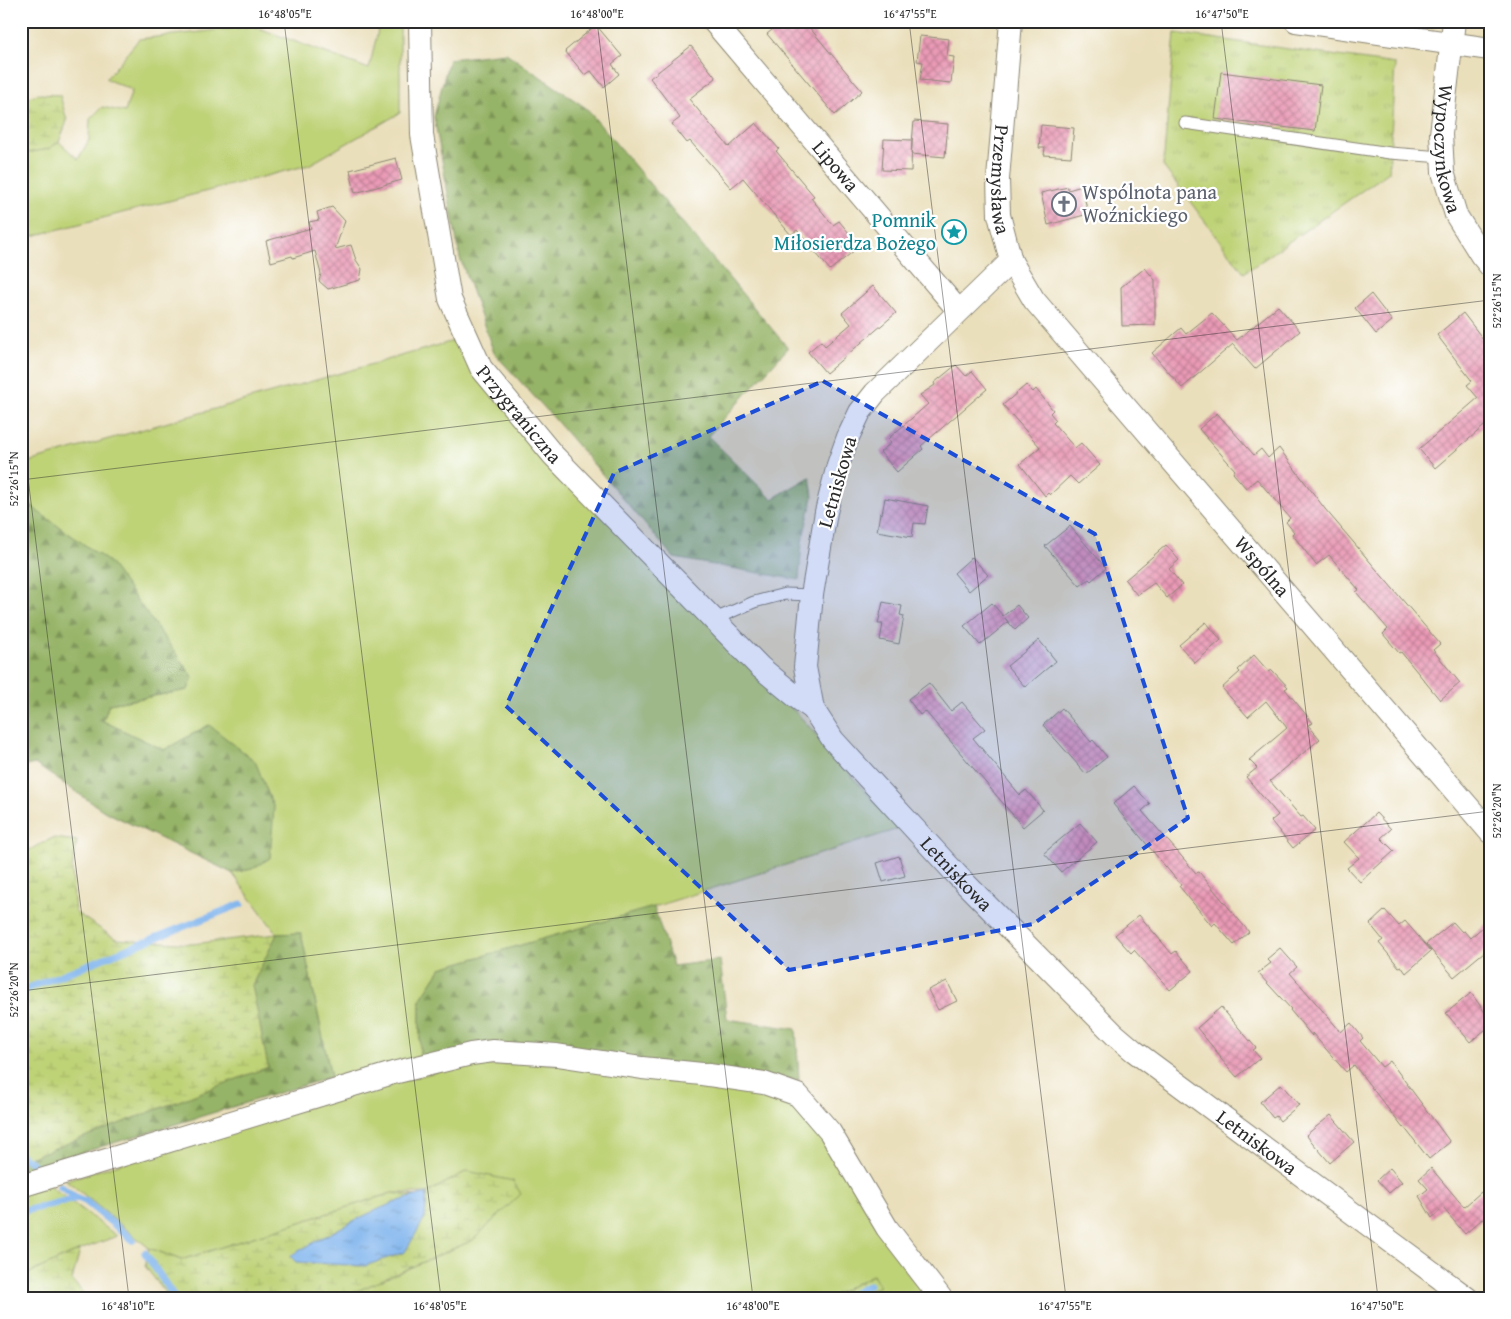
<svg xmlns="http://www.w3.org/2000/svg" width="1511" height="1319" font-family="'Gentium Book Plus',serif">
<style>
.green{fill:#bed276;stroke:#747e50}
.forest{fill:url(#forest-firs);stroke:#607049}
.wetland{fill:url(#wetland-marsh);stroke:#747e50}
.park{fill:url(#park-tufts);stroke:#747e50}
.water{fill:url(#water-ripples);stroke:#55708c}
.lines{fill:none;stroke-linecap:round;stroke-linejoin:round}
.stream{stroke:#7fb4ed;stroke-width:7}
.building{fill:url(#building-cross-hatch)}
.lane-casing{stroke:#8a8573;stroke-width:13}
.street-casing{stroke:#8a8573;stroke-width:24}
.lane{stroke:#fff;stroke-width:11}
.street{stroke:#fff;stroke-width:22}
.marked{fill:#1d4ed8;fill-opacity:0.2;stroke:#1d4ed8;stroke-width:4;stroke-dasharray:10 6;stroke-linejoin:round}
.ticks{fill:none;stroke:#2b2b2b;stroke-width:1;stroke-opacity:0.45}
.labels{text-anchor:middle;stroke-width:4.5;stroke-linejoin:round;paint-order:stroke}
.street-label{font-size:20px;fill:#2b2b2b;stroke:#fff}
.worship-label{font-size:20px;fill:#5b616d;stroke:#fff;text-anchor:start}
.culture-label{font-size:20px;fill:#0d838f;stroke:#fff;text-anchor:end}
.neatline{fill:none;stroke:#2b2b2b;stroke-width:2}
.ticks-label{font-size:12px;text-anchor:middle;fill:#2b2b2b}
</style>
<defs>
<pattern id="forest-firs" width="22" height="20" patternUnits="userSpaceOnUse" patternTransform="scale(1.25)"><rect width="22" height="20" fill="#96b467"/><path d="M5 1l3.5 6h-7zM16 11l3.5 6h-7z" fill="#7b9355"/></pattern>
<pattern id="wetland-marsh" width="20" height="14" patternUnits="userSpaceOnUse" patternTransform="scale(1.25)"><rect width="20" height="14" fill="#bed276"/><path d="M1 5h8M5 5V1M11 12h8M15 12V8" fill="none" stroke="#a3b466"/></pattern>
<pattern id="park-tufts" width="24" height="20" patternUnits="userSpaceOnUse" patternTransform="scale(1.25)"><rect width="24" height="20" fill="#bed276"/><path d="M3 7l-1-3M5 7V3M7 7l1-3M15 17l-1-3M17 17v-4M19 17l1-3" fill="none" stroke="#a3b466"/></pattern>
<pattern id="water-ripples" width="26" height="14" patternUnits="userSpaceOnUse" patternTransform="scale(1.25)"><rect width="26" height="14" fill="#7fb4ed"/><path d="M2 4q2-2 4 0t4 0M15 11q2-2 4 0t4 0" fill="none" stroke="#6893c0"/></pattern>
<pattern id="building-cross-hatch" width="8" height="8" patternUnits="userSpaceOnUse" patternTransform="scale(1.25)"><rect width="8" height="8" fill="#ea9ab6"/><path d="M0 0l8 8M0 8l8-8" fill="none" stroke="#be7e94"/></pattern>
</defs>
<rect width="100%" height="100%" fill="#fff"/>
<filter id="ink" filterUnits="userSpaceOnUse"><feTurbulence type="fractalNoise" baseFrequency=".02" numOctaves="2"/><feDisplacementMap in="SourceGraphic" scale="10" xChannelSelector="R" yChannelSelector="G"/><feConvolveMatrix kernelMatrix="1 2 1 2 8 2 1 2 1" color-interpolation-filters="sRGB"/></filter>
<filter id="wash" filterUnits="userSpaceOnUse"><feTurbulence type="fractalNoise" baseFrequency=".0096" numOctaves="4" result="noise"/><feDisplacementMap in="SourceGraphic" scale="20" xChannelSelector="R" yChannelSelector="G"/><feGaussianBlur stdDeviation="1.12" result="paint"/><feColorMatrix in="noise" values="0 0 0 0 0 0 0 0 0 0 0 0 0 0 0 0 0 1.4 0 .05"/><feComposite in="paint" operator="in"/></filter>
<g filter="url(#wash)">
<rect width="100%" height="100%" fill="#eadfbb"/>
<g class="green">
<path d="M358 21H400V113L309 165 21 239V154L48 149 59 142 78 159 89 140 90 119 102 107 125 112 132 90 106 79 139 39 253 26 369 69 378 30Z"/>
<path d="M457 340 557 468 805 722 898 829 654 907 441 968 420 1000V1057L331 1077 301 933 277 934 232 873 252 869 209 725 164 750 103 721 109 704 188 690 21 493V464Z"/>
<path d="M536 1062 760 1089 793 1099 825 1136 929 1298H857L879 1286 872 1275 829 1298H341L473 1240 467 1171 427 1193H392L181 1260 149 1248 66 1180 350 1094 451 1068Z"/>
<path d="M49 1185 117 1236 80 1250 21 1277V1193Z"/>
</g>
<g class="forest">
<path d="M506 53 586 108 788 348 708 436 772 499 810 477 813 497 802 542 799 580 674 558 553 417 494 353 460 258 434 117 449 59Z"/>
<path d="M21 493 37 511 109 562 193 677 188 690 109 704 103 721 164 750 209 725 255 761 274 808 270 858 252 869 232 873 104 811 35 764 21 767Z"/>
<path d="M654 907 673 966 720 960 727 1019 796 1029 799 1080 645 1061 420 1057V1000L441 968Z"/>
<path d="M301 933 331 1077 21 1171V1161L268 1067 252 985 277 934Z"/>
</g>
<g class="wetland">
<path d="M37 94 60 95 67 121 59 142 48 149 21 154V100Z"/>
<path d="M53 838 77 841 72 869 75 912 116 939 192 944 277 934 252 985 268 1067 21 1161V854Z"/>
<path d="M467 1171 513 1181 521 1194 473 1240 341 1298H169L145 1266 149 1248 181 1260 392 1193 415 1196 357 1219 291 1256 425 1218 427 1193Z"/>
<path d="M80 1250 72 1280 87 1298H21V1277Z"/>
<path d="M873 1275 879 1286 857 1298H829Z"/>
</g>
<path class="park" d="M1175 33 1395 64 1389 172 1244 273 1163 166Z"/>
<path class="water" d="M427 1193 425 1218 405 1252 365 1266 296 1262 290 1256C333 1232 378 1204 427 1193Z"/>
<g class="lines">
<g class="stream">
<path d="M21 991 241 904"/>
<path d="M21 1155 43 1171"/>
<path d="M60 1186 77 1198"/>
<path d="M21 1212 77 1198 85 1201 133 1240"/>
<path d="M145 1253 175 1298"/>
<path d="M845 1298 869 1285"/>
</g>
</g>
<g id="blocks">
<g class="building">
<path d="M783 21H804L862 91 835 115 767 34Z"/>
<path d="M596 25 622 56 612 64 619 74 604 87 591 71 585 75 565 51Z"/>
<path d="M920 36 949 39 947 56 954 57 951 83 920 80 923 62 917 61Z"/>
<path d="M691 46 716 78 689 99 729 147 756 123 779 149 776 151 814 196 811 198 833 225 839 221 860 246 830 270 797 230 791 235 743 178 731 188 690 141 687 143 672 124 680 118 650 78Z"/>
<path d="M1221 72 1321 85 1315 131 1215 119Z"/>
<path d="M914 121 948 124 945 157 911 154Z"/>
<path d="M1041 125 1074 128 1071 157 1044 155 1045 148H1039Z"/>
<path d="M884 139 912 140 911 171 882 170Z"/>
<path d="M396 158 402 180 355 193 350 170Z"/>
<path d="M1082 186 1088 214 1048 225 1041 193 1068 187V190Z"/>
<path d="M332 207 345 221 335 249 351 245 356 260 362 269 360 280 328 289 319 281 321 274 315 251 293 258 292 256 271 262 266 241 311 228 309 222 319 220 317 212Z"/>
<path d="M1145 268 1155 280V325L1122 326 1121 287Z"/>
<path d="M873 286 896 313 826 373 808 352 821 341 825 346 851 324 842 313Z"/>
<path d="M1371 294 1392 321 1376 334 1355 308Z"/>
<path d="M1278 306 1300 331 1255 369 1233 344 1182 388 1152 353 1181 328 1186 334 1212 313 1237 340Z"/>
<path d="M1463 313 1490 348V421L1435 468 1419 449 1478 398 1467 385 1472 381 1437 335Z"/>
<path d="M956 365 966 376 972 371 987 389 921 446 923 449 897 472 880 452 891 443 888 439 928 404 920 395 935 385 934 383Z"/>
<path d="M1026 385 1033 392 1036 389 1053 410 1050 413 1056 420 1053 423 1075 448 1081 443 1100 465 1078 484 1070 476 1050 495 1048 493 1045 496 1020 464 1040 447 1003 405Z"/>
<path d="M1217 413 1254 455 1261 449 1268 458 1279 448 1325 509 1440 644 1433 650 1460 683 1440 700 1401 652 1399 653 1383 634 1388 629 1356 592 1359 590 1329 555 1316 565 1292 534 1294 532 1286 522 1290 518 1257 479 1246 488 1233 473 1235 470 1199 429Z"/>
<path d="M885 498 928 506 925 524 914 523 912 537 877 531 880 513 882 514Z"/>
<path d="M1070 526 1106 568 1091 581 1089 579 1080 586 1045 546Z"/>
<path d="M1166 545 1179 560 1169 569 1182 585 1167 598 1154 583 1137 595 1125 580Z"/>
<path d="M972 557 988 575 969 591 954 573Z"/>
<path d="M883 602 902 606 900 615 904 616 899 644 880 640 883 624H878Z"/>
<path d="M992 603 1003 616 1017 605 1028 618 1015 630 1005 618 1008 622 980 645 964 626Z"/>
<path d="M1206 622 1221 640 1195 663 1179 645Z"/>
<path d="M1039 640 1056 661 1025 687 1007 666Z"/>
<path d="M1254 655 1269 672 1272 670 1288 687 1285 689 1313 723 1308 725 1320 739 1270 781 1301 817 1303 816 1315 830 1293 848 1271 821 1278 815 1246 777 1257 768 1249 760 1287 728 1266 701 1248 717 1222 688 1240 672 1238 670Z"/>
<path d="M929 683 951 711 962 702 985 729 973 738 1020 795 1026 790 1043 810 1023 827 925 711 920 715 908 699Z"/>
<path d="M1062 708 1091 742 1093 740 1107 757 1086 774 1043 725Z"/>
<path d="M1134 786 1150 804 1142 811 1196 873 1199 872 1249 932 1234 945 1215 923 1212 926 1179 886 1181 885 1113 804Z"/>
<path d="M1376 813 1391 829 1381 838 1394 851 1360 882 1347 868 1359 858 1344 842Z"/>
<path d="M1080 823 1097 842 1061 872 1044 853Z"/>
<path d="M899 856 905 876 883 882 877 863Z"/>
<path d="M1385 910 1399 926 1405 921 1431 951 1406 973 1401 966 1399 967 1379 943 1383 940 1370 924Z"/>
<path d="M1139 915 1172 954 1176 951 1193 971 1170 990 1134 950 1131 953 1115 935Z"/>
<path d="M1490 921V947L1454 977 1426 944 1453 922 1462 932 1464 931 1470 938Z"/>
<path d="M1280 948 1297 967 1290 973 1341 1032 1351 1023 1363 1038 1360 1041 1382 1067 1390 1061 1450 1142 1429 1159 1404 1127 1403 1128 1354 1065 1346 1072 1312 1033V1036L1290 1010 1291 1009 1258 973 1271 963 1267 959Z"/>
<path d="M947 981 957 1001 938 1010 928 990Z"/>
<path d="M1471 993 1490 1019V1026L1470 1042 1446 1013Z"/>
<path d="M1221 1007 1256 1048 1253 1050 1260 1058 1237 1077 1220 1058 1221 1057 1197 1028Z"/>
<path d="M1281 1084 1299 1105 1280 1121 1276 1116 1273 1118 1260 1102Z"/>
<path d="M1331 1115 1354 1142 1330 1163 1306 1135Z"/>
<path d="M1390 1168 1402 1182 1389 1193 1377 1180Z"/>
<path d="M1431 1168 1464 1207 1481 1192 1490 1202V1212L1465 1234 1443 1208 1432 1218 1419 1196 1428 1189 1419 1179Z"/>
</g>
</g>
</g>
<g filter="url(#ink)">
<use href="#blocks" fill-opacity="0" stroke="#8a8573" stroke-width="1"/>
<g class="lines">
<defs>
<g id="lane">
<path d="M1185 123 1390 153 1442 157"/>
<path d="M715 619 754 602 785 594 812 595"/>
</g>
<g id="street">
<path id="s1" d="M420 21 422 135 450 299 481 368 553 455 760 667 800 700 813 709"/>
<path id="s2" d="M713 21 958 310"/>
<path id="s3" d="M1011 21 998 179 999 215 1011 261 1034 300 1490 832"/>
<path d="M1296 21 1490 49"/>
<path id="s4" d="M1454 21 1441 134 1443 172 1456 215 1481 255 1490 266"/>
<path id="s5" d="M1011 261 875 393 860 412 848 437 838 465 826 512 812 595 805 667 813 709 833 740 957 875 1114 1034 1134 1051 1467 1298"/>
<path d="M21 1186 393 1073 471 1054 493 1051 557 1055 642 1068 702 1074 764 1083 798 1095 830 1132 887 1228 941 1298"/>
</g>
</defs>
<use href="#lane" class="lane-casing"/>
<use href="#street" class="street-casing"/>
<use href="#lane" class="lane"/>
<use href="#street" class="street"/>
</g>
</g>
<path class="marked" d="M823 381 1095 534 1188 818 1033 924 789 970 506 706 614 473Z"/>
<path class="ticks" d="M284 21 441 1298M597 21 753 1298M909 21 1066 1298M1221 21 1378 1298M21 421 129 1298M21 480 1490 300M21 991 1490 811"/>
<defs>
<symbol id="church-ring" viewBox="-11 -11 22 22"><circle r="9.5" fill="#fff" stroke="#6b7280" stroke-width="1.5"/><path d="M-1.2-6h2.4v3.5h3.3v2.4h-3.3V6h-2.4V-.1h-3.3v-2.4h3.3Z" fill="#6b7280"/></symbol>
<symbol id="sight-ring" viewBox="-11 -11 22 22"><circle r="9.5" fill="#fff" stroke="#0f9aa8" stroke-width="1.5"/><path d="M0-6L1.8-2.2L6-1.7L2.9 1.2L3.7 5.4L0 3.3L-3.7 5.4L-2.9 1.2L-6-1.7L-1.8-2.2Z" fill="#0f9aa8"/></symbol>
</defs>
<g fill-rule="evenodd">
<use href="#church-ring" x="1050" y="190" width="28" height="28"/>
<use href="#sight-ring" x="940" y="218" width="28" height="28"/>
</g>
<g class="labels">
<g class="street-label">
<text dy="7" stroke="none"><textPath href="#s4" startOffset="129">Wypoczynkowa</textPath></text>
<text dy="7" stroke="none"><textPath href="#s2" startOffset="190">Lipowa</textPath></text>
<text dy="7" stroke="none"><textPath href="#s3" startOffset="159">Przemysława</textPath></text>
<text dy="7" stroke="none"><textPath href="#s1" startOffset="416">Przygraniczna</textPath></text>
<text transform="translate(837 482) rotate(-74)" y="7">Letniskowa</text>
<text dy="7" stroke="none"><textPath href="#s3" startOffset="638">Wspólna</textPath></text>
<text dy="7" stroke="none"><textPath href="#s5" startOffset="738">Letniskowa</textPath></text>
<text dy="7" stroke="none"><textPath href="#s5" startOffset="1142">Letniskowa</textPath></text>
</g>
<g class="worship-label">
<text x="1082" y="199">Wspólnota pana<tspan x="1082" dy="23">Woźnickiego</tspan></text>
</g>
<g class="culture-label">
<text x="936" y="227">Pomnik<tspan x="936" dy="23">Miłosierdza Bożego</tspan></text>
</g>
</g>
<rect width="1511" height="1319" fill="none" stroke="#fff" stroke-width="55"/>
<rect x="28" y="28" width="1456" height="1264" class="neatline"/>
<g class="ticks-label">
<text x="285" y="18">16°48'05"E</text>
<text x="597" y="18">16°48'00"E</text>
<text x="910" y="18">16°47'55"E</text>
<text x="1222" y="18">16°47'50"E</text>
<text transform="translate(1497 301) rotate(-90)" y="4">52°26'15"N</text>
<text transform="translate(14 479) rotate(-90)" y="4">52°26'15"N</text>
<text transform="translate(1497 811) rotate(-90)" y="4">52°26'20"N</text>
<text transform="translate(14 990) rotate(-90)" y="4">52°26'20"N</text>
<text x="128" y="1310">16°48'10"E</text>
<text x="440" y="1310">16°48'05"E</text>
<text x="753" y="1310">16°48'00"E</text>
<text x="1065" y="1310">16°47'55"E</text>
<text x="1377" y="1310">16°47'50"E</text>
</g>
</svg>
